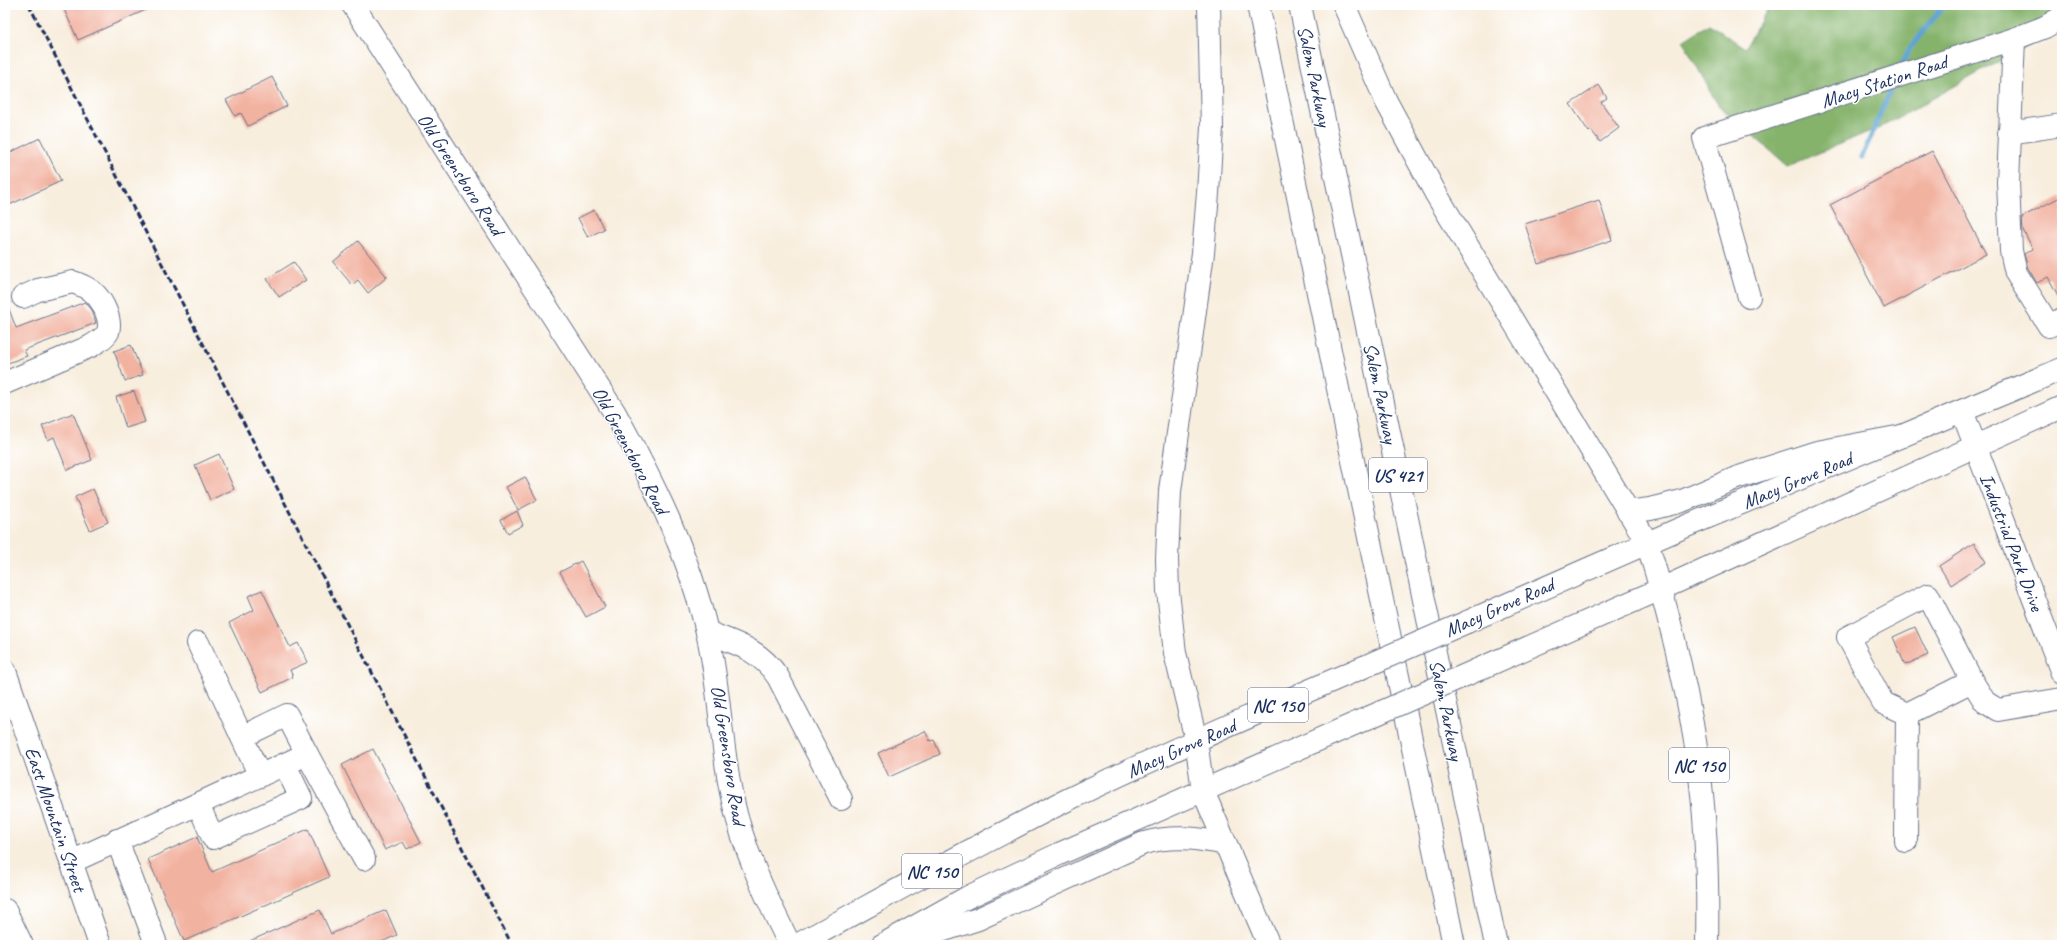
<svg xmlns="http://www.w3.org/2000/svg" width="2067" height="950" font-family="Caveat,sans-serif">
<style>
.forest{fill:#85b36c;stroke:#507165}
.lines{fill:none;stroke-linecap:round;stroke-linejoin:round}
.stream{stroke:#5ba2d2;stroke-width:5}
.building{fill:#f2b2a0}
.minor-casing{stroke:#68728b;stroke-width:24}
.major-casing{stroke:#68728b;stroke-width:24}
.highway-casing{stroke:#68728b;stroke-width:24}
.minor{stroke:#fff;stroke-width:22}
.major{stroke:#fff;stroke-width:22}
.highway{stroke:#fff;stroke-width:22}
.rail{stroke:#1b2f5e;stroke-width:3;stroke-dasharray:6 3;stroke-linecap:butt}
.major-bridge-casing{stroke:#68728b;stroke-width:24;stroke-linecap:butt}
.major-bridge{stroke:#fff;stroke-width:22}
.labels{text-anchor:middle;stroke-width:3;stroke-linejoin:round;paint-order:stroke}
.shield{fill:#fff;stroke:#5f6d8e;stroke-width:1}
.shield-label{font-size:19px;font-weight:bold;fill:#1b2f5e}
.street-label{font-size:20px;fill:#1b2f5e;stroke:#fff}
</style>
<rect width="100%" height="100%" fill="#fff"/>
<filter id="ink" filterUnits="userSpaceOnUse"><feTurbulence type="fractalNoise" baseFrequency=".025" numOctaves="2"/><feDisplacementMap in="SourceGraphic" scale="8" xChannelSelector="R" yChannelSelector="G"/><feConvolveMatrix kernelMatrix="1 2 1 2 8 2 1 2 1" color-interpolation-filters="sRGB"/></filter>
<filter id="wash" filterUnits="userSpaceOnUse"><feTurbulence type="fractalNoise" baseFrequency=".012" numOctaves="4" result="noise"/><feDisplacementMap in="SourceGraphic" scale="16" xChannelSelector="R" yChannelSelector="G"/><feGaussianBlur stdDeviation="0.9" result="paint"/><feColorMatrix in="noise" values="0 0 0 0 0 0 0 0 0 0 0 0 0 0 0 0 0 1.4 0 .05"/><feComposite in="paint" operator="in"/></filter>
<g filter="url(#wash)">
<rect width="100%" height="100%" fill="#f8eede"/>
<path class="forest" d="M1770 5H2062V26L1887 124 1788 166 1718 105 1683 41 1709 24 1745 48Z"/>
<g class="lines">
<g class="stream">
<path d="M1900 69 1908 51 1944 5"/>
<path d="M1862 157 1893 84"/>
</g>
</g>
<g id="blocks">
<g class="building">
<path d="M62 5H157L78 40Z"/>
<path d="M272 77 287 106 248 126 241 113 235 116 226 100Z"/>
<path d="M1599 85 1607 98 1601 102 1619 128 1600 142 1591 130 1589 132 1570 104Z"/>
<path d="M40 138 61 181 5 207V155Z"/>
<path d="M1932 151 1986 254 1884 308 1830 205Z"/>
<path d="M2062 196V303L2048 277 2037 283 2028 268 2024 254 2033 249 2023 230 2022 217Z"/>
<path d="M1599 200 1612 240 1538 264 1525 224Z"/>
<path d="M594 210 604 229 588 237 578 218Z"/>
<path d="M358 241 387 277 368 293 358 280 352 285 333 262Z"/>
<path d="M294 262 306 280 279 297 267 279Z"/>
<path d="M5 301H6L16 328 85 302 92 310 96 323 24 350 27 356 5 364Z"/>
<path d="M131 345 143 375 125 381 114 351Z"/>
<path d="M134 391 145 422 126 428 116 397Z"/>
<path d="M73 413 92 460 67 470 54 437 48 440 42 426Z"/>
<path d="M219 454 234 489 210 500 195 465Z"/>
<path d="M525 477 537 500 518 510 506 487Z"/>
<path d="M93 489 108 522 90 530 75 497Z"/>
<path d="M517 511 523 525 508 533 501 520Z"/>
<path d="M1974 543 1986 562 1951 585 1939 566Z"/>
<path d="M581 561 605 607 586 617 560 572Z"/>
<path d="M262 590 290 647 298 643 308 662 290 670 293 677 262 692 229 623 254 610 248 596Z"/>
<path d="M1915 627 1928 655 1905 665 1893 637Z"/>
<path d="M925 731 930 741 934 740 940 754 889 777 878 753Z"/>
<path d="M373 749 421 842 407 849 403 842 385 850 342 765Z"/>
<path d="M308 829 329 877 184 941 148 859 197 837 212 872Z"/>
<path d="M320 910 331 934 386 910 397 935 375 945H241Z"/>
</g>
</g>
</g>
<g filter="url(#ink)">
<use href="#blocks" fill-opacity="0" stroke="#68728b" stroke-width="1"/>
<g class="lines">
<defs>
<g id="minor">
<path d="M353 5 615 413C654 483 689 555 707 632 720 686 720 742 732 797 743 849 766 897 790 945"/>
<path d="M2014 39 2008 182 2011 251 2016 273 2049 326 2062 319"/>
<path d="M2009 133 2062 125"/>
<path d="M1749 297 1704 138 2014 39 2045 27 2062 17"/>
<path d="M5 383 91 346C97 342 105 338 108 332 112 320 103 302 95 294 89 288 81 285 73 282L38 290 23 297"/>
<path d="M1962 411 2062 673"/>
<path d="M707 632C737 644 759 649 778 677L841 799"/>
<path d="M198 643 260 776"/>
<path d="M1972 681 1907 714 1883 703 1848 637 1928 595 1972 681 1985 702 1998 710 2062 699"/>
<path d="M307 754 364 859"/>
<path d="M198 804 213 838 301 798 285 765"/>
<path d="M117 840 155 941"/>
<path d="M1906 841 1907 714"/>
<path d="M71 862 307 754 287 715 242 737"/>
<path d="M5 910 22 945"/>
</g>
<g id="major">
<path d="M1467 622 1677 530 2062 369"/>
<path d="M1477 670 1661 589 2062 407"/>
<path d="M5 671 100 945"/>
<path d="M907 942 978 919 1144 843C1172 835 1197 838 1226 844"/>
<path d="M797 945C887 896 977 845 1069 799 1164 753 1262 711 1359 669"/>
<path d="M882 945 968 897 1059 854 1370 717"/>
</g>
<g id="highway">
<path d="M1209 5 1212 127 1208 193 1203 253 1170 491 1167 559 1168 591 1175 653 1196 740 1203 791 1269 945"/>
<path d="M1258 5 1454 945"/>
<path d="M1300 5 1496 945"/>
<path d="M1344 5 1386 101 1436 194 1647 542C1671 621 1692 703 1701 785 1707 838 1708 892 1707 945"/>
<path d="M1628 512 1650 509 1682 501 1736 478 1817 452 1902 436"/>
</g>
</defs>
<use href="#minor" class="minor-casing"/>
<use href="#major" class="major-casing"/>
<use href="#highway" class="highway-casing"/>
<use href="#minor" class="minor"/>
<use href="#major" class="major"/>
<use href="#highway" class="highway"/>
<path class="rail" d="M29 5 512 945"/>
<defs>
<g id="major-bridge">
<path d="M1359 669 1467 622"/>
<path d="M1370 717 1477 670"/>
</g>
</defs>
<use href="#major-bridge" class="major-bridge-casing"/>
<use href="#major-bridge" class="major-bridge"/>
</g>
</g>
<g class="labels">
<g class="shield">
<rect x="1369" y="458" width="58" height="34" rx="3"/>
<rect x="1248" y="688" width="60" height="34" rx="3"/>
<rect x="1669" y="748" width="60" height="34" rx="3"/>
<rect x="902" y="854" width="60" height="34" rx="3"/>
</g>
<g class="shield-label">
<text x="1398" y="482">US 421</text>
<text x="1278" y="712">NC 150</text>
<text x="1699" y="772">NC 150</text>
<text x="932" y="878">NC 150</text>
</g>
<g class="street-label">
<text transform="translate(1315 76) rotate(78)" y="7">Salem Parkway</text>
<text transform="translate(1884 81) rotate(-18)" y="7">Macy Station Road</text>
<text transform="translate(461 174) rotate(57)" y="7">Old Greensboro Road</text>
<text transform="translate(1381 393) rotate(78)" y="7">Salem Parkway</text>
<text transform="translate(631 450) rotate(62)" y="7">Old Greensboro Road</text>
<text transform="translate(1797 480) rotate(-23)" y="7">Macy Grove Road</text>
<text transform="translate(2012 542) rotate(69)" y="7">Industrial Park Drive</text>
<text transform="translate(1499 607) rotate(-24)" y="7">Macy Grove Road</text>
<text transform="translate(1447 710) rotate(78)" y="7">Salem Parkway</text>
<text transform="translate(1181 748) rotate(-24)" y="7">Macy Grove Road</text>
<text transform="translate(729 755) rotate(81)" y="7">Old Greensboro Road</text>
<text transform="translate(56 819) rotate(71)" y="7">East Mountain Street</text>
</g>
</g>
<rect width="2067" height="950" fill="none" stroke="#fff" stroke-width="20"/>
</svg>
